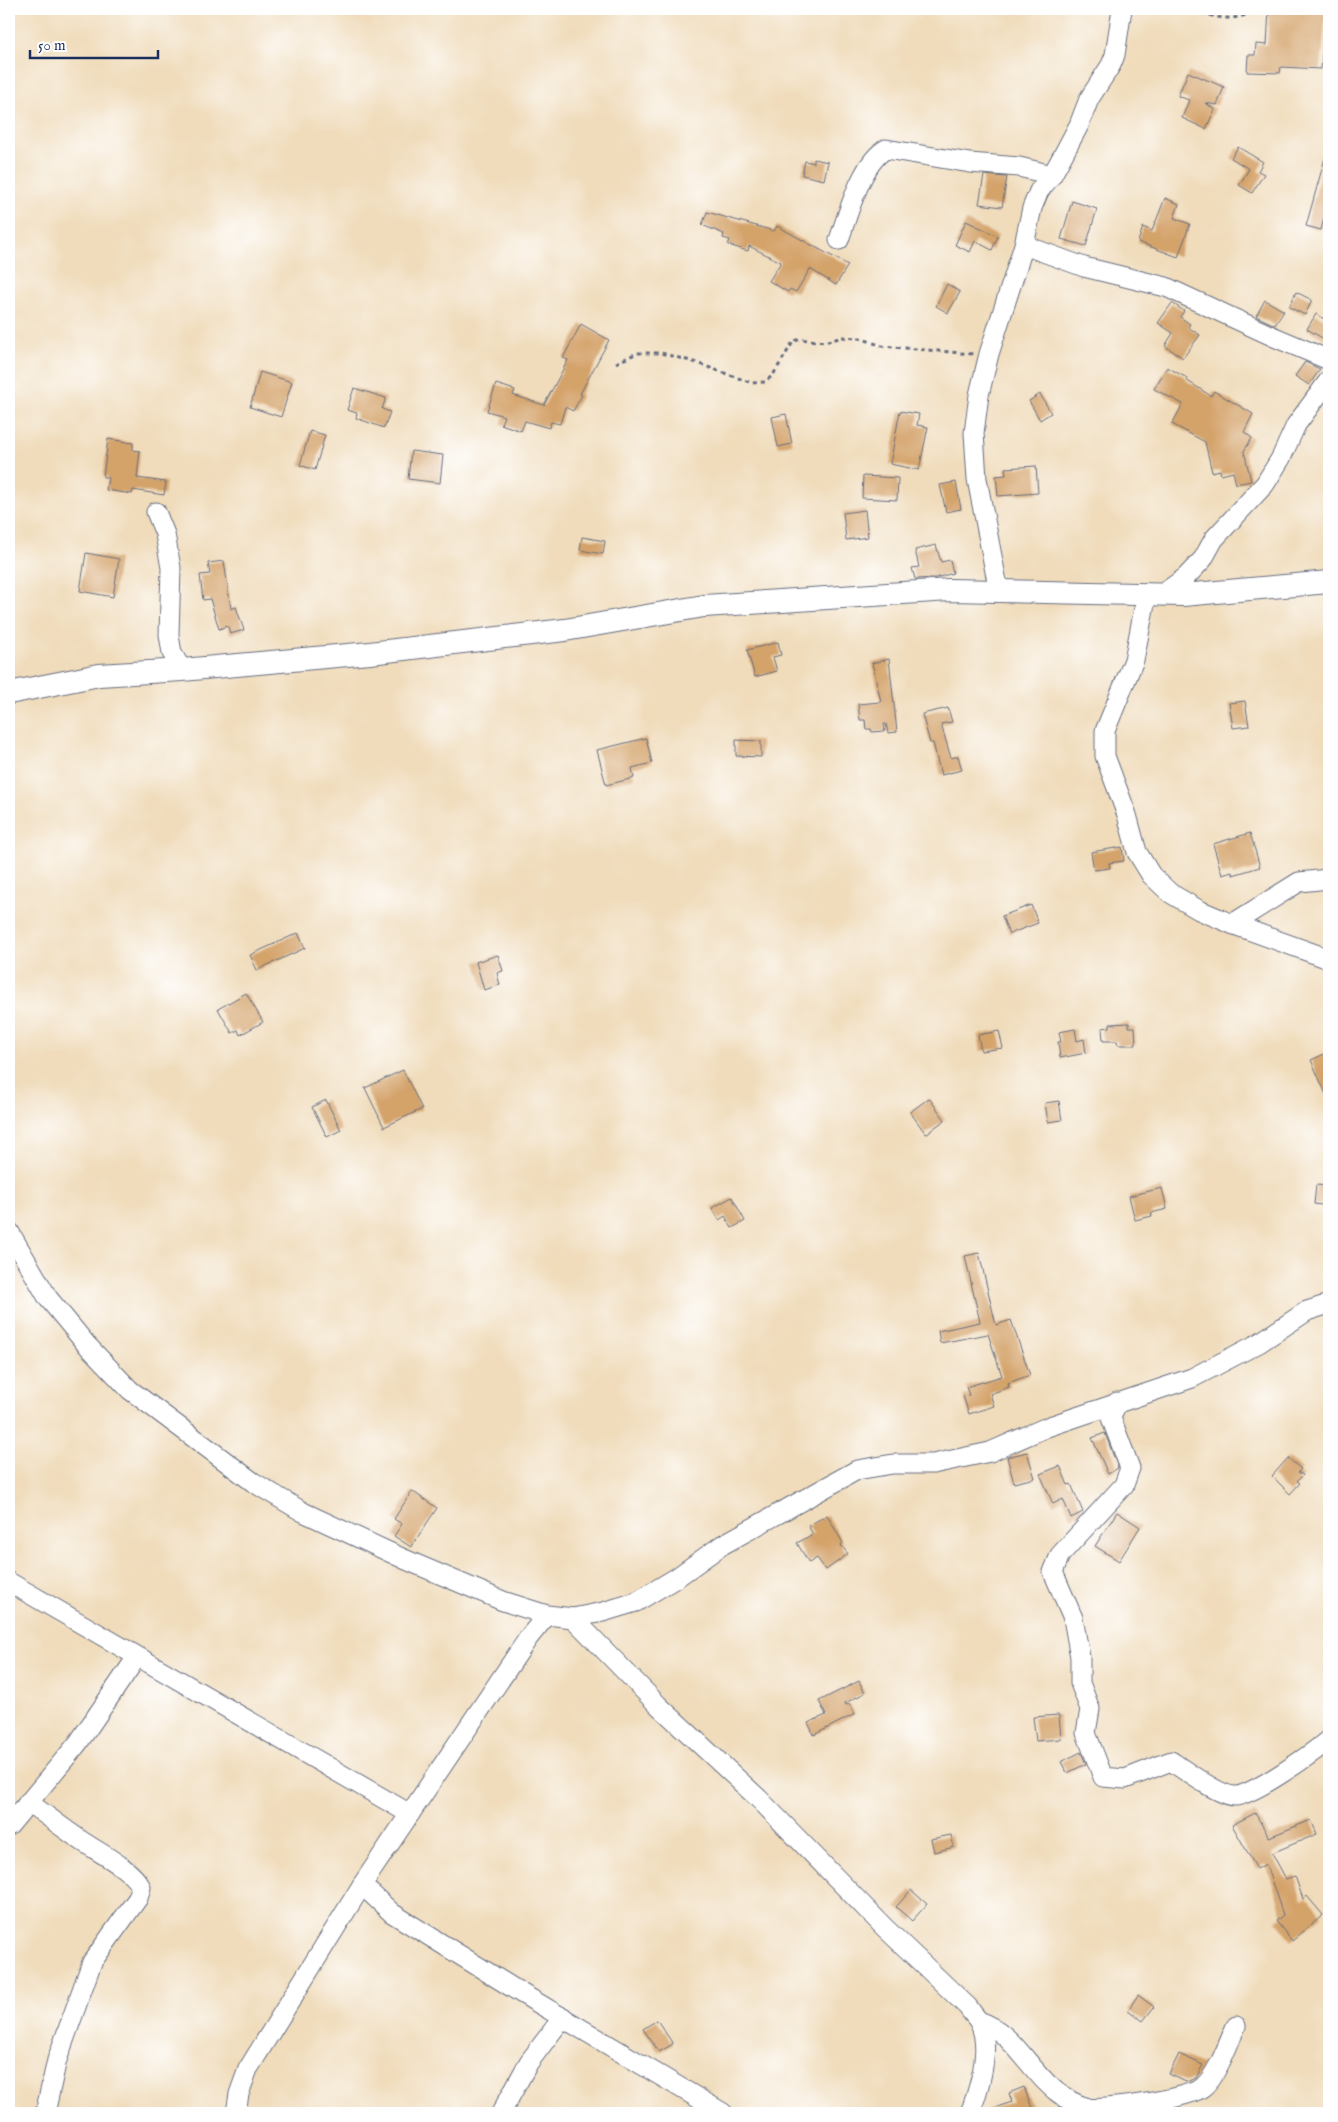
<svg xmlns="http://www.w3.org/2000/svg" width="1338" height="2122" font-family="'IM FELL English',serif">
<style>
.building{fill:#d4a36b}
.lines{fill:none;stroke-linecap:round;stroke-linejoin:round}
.minor-casing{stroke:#666c7f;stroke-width:21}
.tertiary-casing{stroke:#666c7f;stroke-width:24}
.path{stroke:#666c7f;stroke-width:3;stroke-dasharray:4 4;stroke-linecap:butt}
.minor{stroke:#fff;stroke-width:19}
.tertiary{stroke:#fff;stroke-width:22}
</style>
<rect width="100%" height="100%" fill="#fff"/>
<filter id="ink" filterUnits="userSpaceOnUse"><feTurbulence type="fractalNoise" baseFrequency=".02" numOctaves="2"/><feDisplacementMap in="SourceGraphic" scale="10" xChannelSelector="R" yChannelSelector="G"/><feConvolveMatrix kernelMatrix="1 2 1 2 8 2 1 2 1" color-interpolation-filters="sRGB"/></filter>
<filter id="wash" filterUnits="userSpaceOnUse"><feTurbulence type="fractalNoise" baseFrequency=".0096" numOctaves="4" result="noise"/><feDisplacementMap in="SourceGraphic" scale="20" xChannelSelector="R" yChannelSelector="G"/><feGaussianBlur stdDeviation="1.12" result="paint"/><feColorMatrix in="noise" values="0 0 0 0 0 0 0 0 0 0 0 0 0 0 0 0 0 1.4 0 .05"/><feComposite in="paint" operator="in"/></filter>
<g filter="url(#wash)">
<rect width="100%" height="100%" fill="#f0dcbb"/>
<g id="blocks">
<g class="building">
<path d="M1269 9H1326L1321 69 1281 67 1280 73 1247 72 1248 55H1255L1256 44 1267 45Z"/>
<path d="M1188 72 1224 87 1217 105 1205 103 1215 109 1206 129 1182 118 1189 100 1178 96Z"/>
<path d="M1238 147 1263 162 1258 171 1264 174 1252 193 1239 185 1249 169 1231 158Z"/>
<path d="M1325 158 1329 159V199L1321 230 1306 226Z"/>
<path d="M814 159 828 162 824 180 802 175 805 161 814 163Z"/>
<path d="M984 175 1007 177 1002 207 979 204Z"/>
<path d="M1165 198 1179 204 1174 218 1190 224 1178 257 1138 242 1143 227 1152 231Z"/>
<path d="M1072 201 1097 209 1086 246 1061 239Z"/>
<path d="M707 212 774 231 777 226 848 265 836 285 810 269 796 292 790 289 788 292 769 281 781 262 749 246 748 251 728 245 730 240 723 238 724 234 702 225Z"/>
<path d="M966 221 998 236 992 250 975 241 970 252 955 245Z"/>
<path d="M947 284 960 292 948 313 936 306Z"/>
<path d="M1296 292 1312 300 1305 315 1289 307Z"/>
<path d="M1265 300 1284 311 1275 325 1256 316Z"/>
<path d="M1172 303 1184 311 1180 317 1190 324 1188 327 1200 335 1183 358 1165 346 1173 333 1158 323Z"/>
<path d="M1316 314 1329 322V342L1307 329Z"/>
<path d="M581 324 609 340 580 394 582 395 573 411 565 407 560 424 551 422 549 428 525 421 521 431 501 424 504 416 487 411 496 384 515 390 513 395 544 405 568 360 563 358Z"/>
<path d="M1305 362 1320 369 1309 385 1295 376Z"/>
<path d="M1167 367 1187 378 1186 380 1211 396 1214 391 1253 414 1244 432 1252 438 1244 451 1251 481 1236 484 1233 472 1221 475 1220 470 1212 472 1205 442 1172 424 1183 404 1154 389Z"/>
<path d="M260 372 292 382 281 417 250 407Z"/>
<path d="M354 388 386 398 382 409 390 412 384 428 356 418 357 413 347 410Z"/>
<path d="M1040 394 1051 413 1040 420 1029 401Z"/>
<path d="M900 411 919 414 917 425 928 427 919 470 890 464Z"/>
<path d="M786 414 792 444 778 447 772 417Z"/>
<path d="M310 431 325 435 315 470 300 465Z"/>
<path d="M108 439 133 443V450L140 451 137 478 166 482 164 495 133 490 132 494 106 490 108 477H103Z"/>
<path d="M411 451 443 455 440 483 408 479Z"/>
<path d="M1036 466 1038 493 998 496 996 476 1006 475 1005 468Z"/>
<path d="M863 476 898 478 897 500 862 498Z"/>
<path d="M956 482 961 509 946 512 940 485Z"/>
<path d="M865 510 868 537 846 540 843 513Z"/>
<path d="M582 537 605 541 603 554 580 550Z"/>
<path d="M936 545 941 562 950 560 953 573 936 578 915 579 912 568 919 567 915 550Z"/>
<path d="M86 553 119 559 113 597 80 591Z"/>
<path d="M224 561 231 609 236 607 244 630 230 634 228 626 219 629 210 599 203 600 200 575 210 574 208 563Z"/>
<path d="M778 642 781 655 773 657 777 671 755 677 747 650Z"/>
<path d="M889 659 897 732 888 733 886 724H884L885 731 872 732 871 729H866L865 720H860L858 704 881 702 872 663Z"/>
<path d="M1245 701 1249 726 1233 728 1229 703Z"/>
<path d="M948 708 952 722 941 724 951 758 958 756 962 770 941 775 933 743H930L922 714Z"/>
<path d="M646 738 652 763 632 768 634 778 606 785 597 750Z"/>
<path d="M736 740 761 741V757L736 756Z"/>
<path d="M1250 833 1260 867 1233 875 1232 872 1222 875 1213 844Z"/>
<path d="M1122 847 1124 861 1109 863 1110 868 1094 870 1091 852Z"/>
<path d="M1031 905 1038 923 1009 934 1002 916Z"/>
<path d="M298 933 305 948 257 970 250 955Z"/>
<path d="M498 955 503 971 497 973 500 985 484 990 476 962Z"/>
<path d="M246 993 263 1022 240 1035 238 1030 232 1033 218 1009Z"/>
<path d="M1129 1023V1027H1135L1136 1045H1118L1117 1041H1103L1102 1028 1110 1027V1024Z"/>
<path d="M1075 1029 1077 1041 1084 1039 1086 1053 1060 1058 1058 1042H1061L1059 1032Z"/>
<path d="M999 1031 1003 1048 981 1051 978 1035Z"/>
<path d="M1329 1052V1101L1311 1060Z"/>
<path d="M403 1070 422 1109 384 1127 365 1088Z"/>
<path d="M929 1098 945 1120 926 1134 910 1112Z"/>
<path d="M326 1100 341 1130 327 1137 312 1107Z"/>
<path d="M1059 1101 1062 1120 1048 1122 1045 1103Z"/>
<path d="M1316 1185 1329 1186V1206L1314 1204Z"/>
<path d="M1162 1188 1167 1209 1151 1213 1152 1216 1135 1220 1129 1196Z"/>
<path d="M732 1197 745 1221 732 1228 725 1216 719 1220 712 1208Z"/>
<path d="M979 1253 996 1325 1011 1320 1030 1375 1008 1383 1009 1387 990 1394 994 1406 969 1414 963 1396 969 1395 966 1387 1002 1376 988 1334 940 1343 938 1331 980 1322 965 1256Z"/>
<path d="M1105 1433 1118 1468 1108 1474 1092 1438Z"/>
<path d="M1027 1452 1035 1478 1014 1483 1007 1457Z"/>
<path d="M1288 1458 1301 1469 1298 1472 1303 1475 1297 1481 1300 1483 1290 1494 1272 1476Z"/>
<path d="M1060 1466 1068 1485 1071 1484 1083 1512 1071 1518 1063 1499 1053 1504 1040 1474Z"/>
<path d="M412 1491 437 1508 411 1547 394 1536 402 1524 394 1519Z"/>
<path d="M1117 1512 1140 1527 1119 1561 1095 1546Z"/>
<path d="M827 1515 843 1543 841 1545 848 1554 826 1570 817 1558 809 1563 797 1543 813 1534 808 1526Z"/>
<path d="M859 1681 865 1693 845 1703 846 1705 850 1704 855 1714 814 1735 808 1723 826 1715 819 1701Z"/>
<path d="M1059 1715 1061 1739 1036 1741 1033 1717Z"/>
<path d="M1081 1752 1086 1764 1067 1773 1061 1762Z"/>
<path d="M1255 1813 1269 1837 1311 1820 1317 1834 1272 1853 1286 1879 1295 1876 1303 1899 1307 1896 1323 1915 1292 1941 1276 1921 1283 1915 1266 1864 1257 1869 1232 1825Z"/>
<path d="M951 1835 954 1847 934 1852 931 1839Z"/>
<path d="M911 1890 927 1904 912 1921 896 1907Z"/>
<path d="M1138 1995 1154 2007 1143 2021 1128 2010Z"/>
<path d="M657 2020 673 2044 659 2052 643 2029Z"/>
<path d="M1179 2054 1203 2065 1196 2078 1186 2082 1169 2074Z"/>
<path d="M1024 2087 1034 2113H985V2111L1012 2102 1009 2093Z"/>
</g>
</g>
</g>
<g filter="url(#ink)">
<use href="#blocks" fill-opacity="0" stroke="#666c7f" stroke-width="1"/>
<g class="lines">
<defs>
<g id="minor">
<path d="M839 240C848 214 862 162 886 149L970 163 1019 167 1052 175"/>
<path d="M1024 245 1084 267 1166 287 1272 336 1329 360"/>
<path d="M156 512 165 534 171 568 169 635 172 653 182 670"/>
<path d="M999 592 977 479 974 433 979 395 989 354 1024 245 1032 208 1039 191 1052 175 1062 157 1079 125 1089 99 1111 65 1115 55 1122 9"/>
<path d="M1147 593 1134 660 1105 731V756L1127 815 1137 852 1151 875 1170 893 1199 910 1232 924 1329 959"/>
<path d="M1164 593 1186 577 1203 559 1214 539 1265 484 1281 458 1296 425 1329 380"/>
<path d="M1232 924 1299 882 1329 879"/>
<path d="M9 1231 48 1298 86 1344 130 1390 253 1482 303 1512 404 1559 503 1601 547 1615 573 1618 603 1612 636 1602 676 1578 722 1545 857 1470 893 1464H933L990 1452 1047 1427 1192 1378 1259 1343 1307 1311 1329 1304"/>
<path d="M1117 1402 1111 1418 1130 1468 1124 1485 1060 1555 1053 1572 1073 1618 1080 1657V1683L1090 1709 1086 1733 1103 1777 1125 1779 1171 1761C1184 1770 1220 1796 1235 1796 1251 1797 1316 1751 1329 1739"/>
<path d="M9 1582 410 1814"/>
<path d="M573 1618 658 1705 759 1799 885 1928 968 2007C971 2012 975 2016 978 2020 993 2045 979 2089 970 2113"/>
<path d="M28 1802C45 1814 61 1827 79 1839 97 1852 130 1867 141 1887L138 1898 92 1962 57 2060 45 2113"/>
<path d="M9 1826 78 1743 137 1657"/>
<path d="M362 1885 392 1913 521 1993 723 2113"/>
<path d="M979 2021C1014 2032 1029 2071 1057 2092 1066 2099 1077 2105 1088 2108 1105 2111 1191 2098 1203 2087 1218 2074 1228 2044 1236 2026"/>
<path d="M236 2113 239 2094 248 2069 362 1885 529 1637 547 1615"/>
<path d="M501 2113 529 2062 563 2017"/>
</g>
<path id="tertiary" d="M9 693 99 675 182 670 370 653 565 630 704 606 949 590 1183 595 1329 582"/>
</defs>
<use href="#minor" class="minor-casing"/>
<use href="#tertiary" class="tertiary-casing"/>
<g class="path">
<path d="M1195 9C1214 20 1239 22 1258 9"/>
<path d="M616 363 637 353H661L694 362 752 383 765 382 773 375 793 342 800 339 824 342 843 337 860 338 882 346 973 354"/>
</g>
<use href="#minor" class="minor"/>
<use href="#tertiary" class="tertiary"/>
</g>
</g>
<rect width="1338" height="2122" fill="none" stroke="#fff" stroke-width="30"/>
<path d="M30 50v8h128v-8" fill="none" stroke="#1b2f5e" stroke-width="2.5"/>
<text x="38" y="50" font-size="15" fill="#1b2f5e" stroke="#ffffff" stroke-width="4" paint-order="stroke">50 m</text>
</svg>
